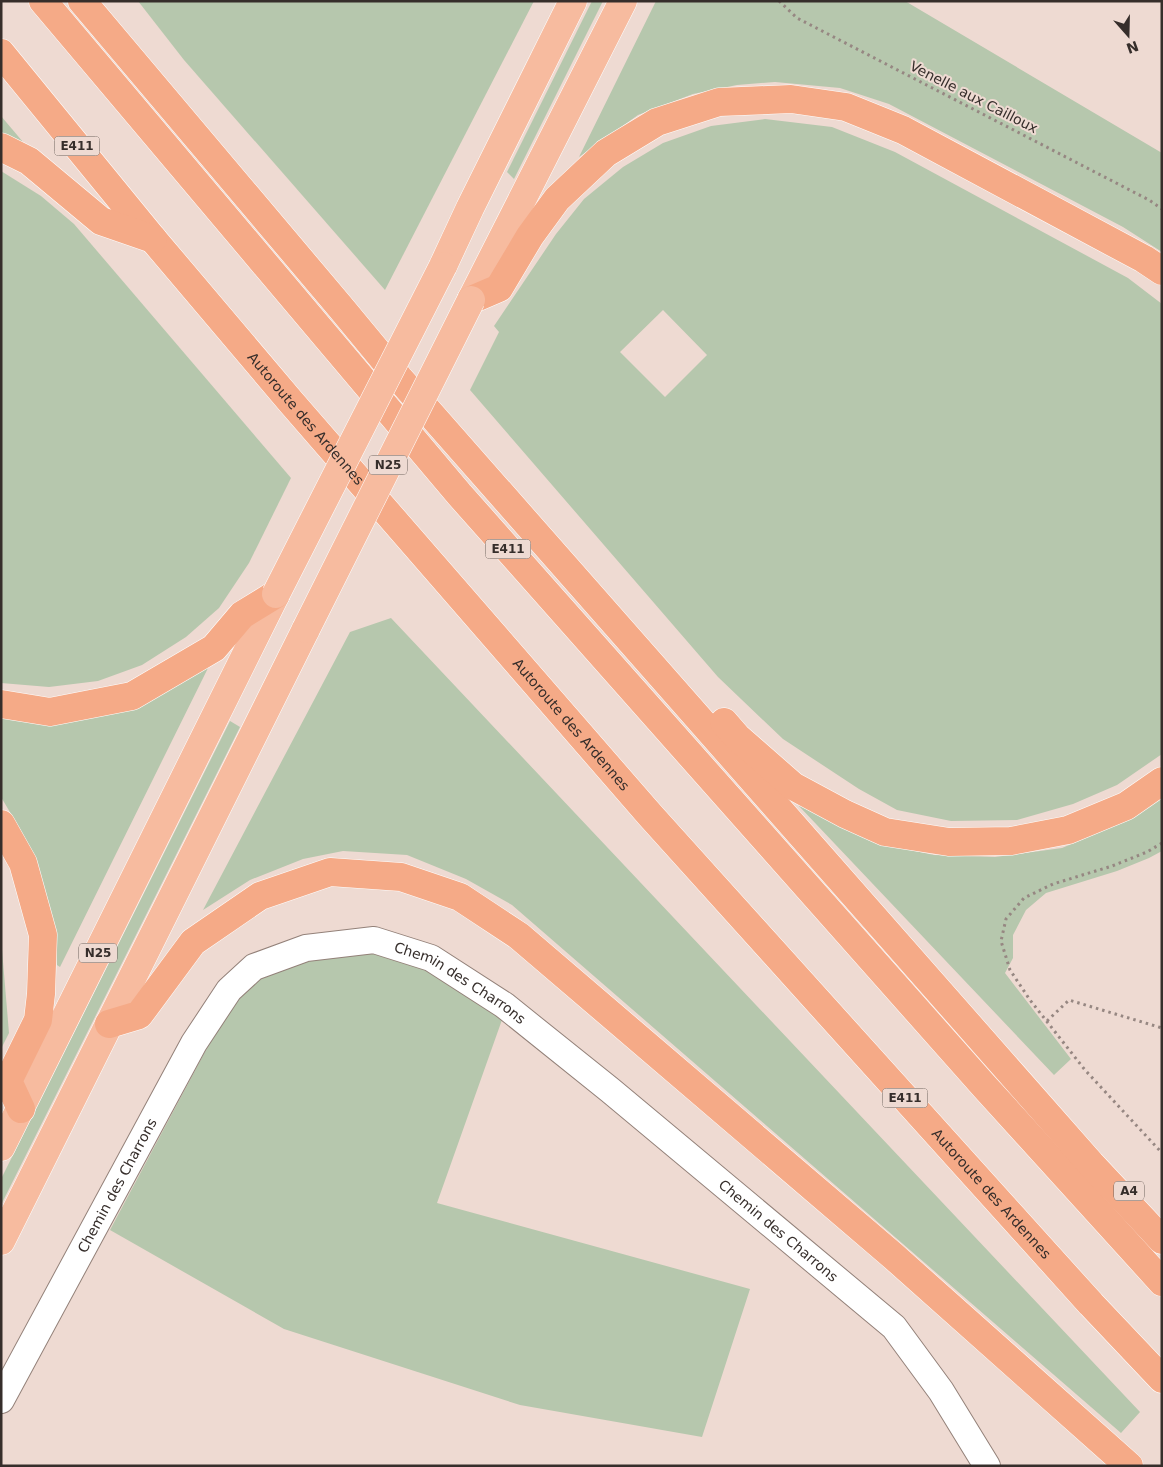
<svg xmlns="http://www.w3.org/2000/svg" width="1163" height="1467" font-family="'DejaVu Sans',sans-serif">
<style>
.green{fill:#b6c7ad;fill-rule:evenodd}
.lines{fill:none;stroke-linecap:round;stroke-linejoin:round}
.minor-casing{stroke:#938179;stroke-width:28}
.trunk-casing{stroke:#fff;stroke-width:29}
.motorway-casing{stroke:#fff;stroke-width:29}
.path{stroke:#968782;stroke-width:3;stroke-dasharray:2.5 4;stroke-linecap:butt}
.minor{stroke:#fff;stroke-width:26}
.trunk{stroke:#f7bb9f;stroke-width:28}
.motorway{stroke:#f5aa87;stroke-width:28}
.trunk-bridge-casing{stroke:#fff;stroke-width:29;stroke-linecap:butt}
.trunk-bridge{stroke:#f7bb9f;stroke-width:28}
.labels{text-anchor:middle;stroke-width:4;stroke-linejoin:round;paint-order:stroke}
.shield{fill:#eedad2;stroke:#6d625d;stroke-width:1}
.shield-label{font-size:12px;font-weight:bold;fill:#362e2b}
.street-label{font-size:14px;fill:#362e2b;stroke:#eedad2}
</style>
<rect width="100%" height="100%" fill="#eedad2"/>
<g class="green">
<path d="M138 1H534L385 290 184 60Z"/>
<path d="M592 1H603L514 179 507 172Z"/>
<path d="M656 1H905L1162 153V252L1123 227 889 104 840 88 775 82 737 85 693 94 638 115 579 157Z"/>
<path d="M1 116 23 142 1 132Z"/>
<path d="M765 119 832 127 895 152 1128 278 1162 304V754L1117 785 1073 804 1017 820 951 821 897 810 859 789 783 739 718 677 470 390 499 332 494 326 556 234 584 199 623 167 663 143 711 126ZM663 310 707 355 665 397 620 352Z"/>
<path d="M1 171 41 196 74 224 291 478 249 563 219 608 186 637 142 665 98 681 49 687 1 683Z"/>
<path d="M391 618 1140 1412 1121 1433 512 905 466 879 407 855 343 851 303 859 250 880 203 910 350 632Z"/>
<path d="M210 664 60 967 57 965 54 930 33 856 20 829 1 797V716Z"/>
<path d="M230 721 240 727 1 1205V1179Z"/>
<path d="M1162 796V851L1149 858 1117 871 1046 893 1026 910 1013 935V958L1005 973 1071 1059 1054 1075 798 805 877 843 934 855 995 857 1062 848 1126 821Z"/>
<path d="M1 938 9 1033 1 1049Z"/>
<path d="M372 951 424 965 503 1017 437 1203 750 1289 702 1437 520 1405 284 1329 110 1230 223 1018 250 983 310 957Z"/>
</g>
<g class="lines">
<defs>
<g id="minor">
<path id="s1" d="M1 1400 194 1043 229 990 254 967 306 948 374 940 431 958 504 1005 610 1090 894 1327 941 1391 987 1466"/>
</g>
<g id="trunk">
<path d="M443 266 470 208 573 1"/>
<path d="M471 300 623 1"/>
<path d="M1 1147 276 594"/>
<path d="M1 1241 306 629"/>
</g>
<g id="motorway">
<path d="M43 1 459 494 984 1086 1162 1282"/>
<path d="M82 1 342 309 399 378 1091 1164 1162 1240"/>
<path id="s2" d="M1 53 153 239 291 402 650 815 1091 1304 1162 1379"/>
<path d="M1 147 29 161 101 221 153 239"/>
<path d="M471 300 499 288 530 236 557 199 606 153 657 122 719 102 791 99 846 107 903 130 1144 259 1162 271"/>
<path d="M1 704 50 712 132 696 214 648 242 615 276 594"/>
<path d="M724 722 737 737 793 786 845 814 885 832 949 842 1011 841 1068 830 1126 806 1162 781"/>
<path d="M1 824 23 863 43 935 41 994 38 1020 8 1081 21 1109"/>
<path d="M109 1024 139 1015 193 942 260 896 330 872 401 877 460 897 519 936 892 1255 1129 1466"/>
</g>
</defs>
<use href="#minor" class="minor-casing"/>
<use href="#trunk" class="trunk-casing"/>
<use href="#motorway" class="motorway-casing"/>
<g class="path">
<path d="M779 1 797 18 1149 200 1162 209"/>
<path d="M1162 843 1147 852 1112 866 1053 884 1024 898 1006 919 1001 941 1010 970 1030 1000 1085 1070 1162 1153"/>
<path d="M1047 1021 1069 1000 1162 1028"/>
</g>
<use href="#minor" class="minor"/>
<use href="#trunk" class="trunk"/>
<use href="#motorway" class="motorway"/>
<defs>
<g id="trunk-bridge">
<path d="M276 594 443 266"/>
<path d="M306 629 471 300"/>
</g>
</defs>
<use href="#trunk-bridge" class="trunk-bridge-casing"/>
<use href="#trunk-bridge" class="trunk-bridge"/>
</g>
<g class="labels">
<g class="shield">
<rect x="54.5" y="136.5" width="45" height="19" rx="4"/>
<rect x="369" y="455.5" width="38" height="19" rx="4"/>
<rect x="485.5" y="539.5" width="45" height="19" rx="4"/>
<rect x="79" y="943.5" width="38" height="19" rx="4"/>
<rect x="882.5" y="1088.5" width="45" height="19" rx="4"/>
<rect x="1114" y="1181.5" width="30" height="19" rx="4"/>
</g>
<g class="shield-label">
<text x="77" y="150">E411</text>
<text x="388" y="469">N25</text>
<text x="508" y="553">E411</text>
<text x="98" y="957">N25</text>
<text x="905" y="1102">E411</text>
<text x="1129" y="1195">A4</text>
</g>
<g class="street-label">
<text transform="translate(974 97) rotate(27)" y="5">Venelle aux Cailloux</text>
<text dy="5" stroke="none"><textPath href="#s2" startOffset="476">Autoroute des Ardennes</textPath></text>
<text dy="5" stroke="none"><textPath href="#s2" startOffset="881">Autoroute des Ardennes</textPath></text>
<text dy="5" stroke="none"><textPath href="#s1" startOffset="724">Chemin des Charrons</textPath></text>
<text dy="5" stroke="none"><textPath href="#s1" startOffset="244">Chemin des Charrons</textPath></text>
<text dy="5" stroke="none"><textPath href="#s2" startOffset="1511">Autoroute des Ardennes</textPath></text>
<text dy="5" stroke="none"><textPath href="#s1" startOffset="1129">Chemin des Charrons</textPath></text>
</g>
</g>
<rect width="1163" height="1467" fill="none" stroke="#362e2b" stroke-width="5"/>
<g transform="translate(1128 35) rotate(160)" stroke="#eedad2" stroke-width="4" paint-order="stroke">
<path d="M0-4L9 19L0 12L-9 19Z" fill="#362e2b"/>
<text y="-8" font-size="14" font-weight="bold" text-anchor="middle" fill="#362e2b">N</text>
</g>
</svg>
